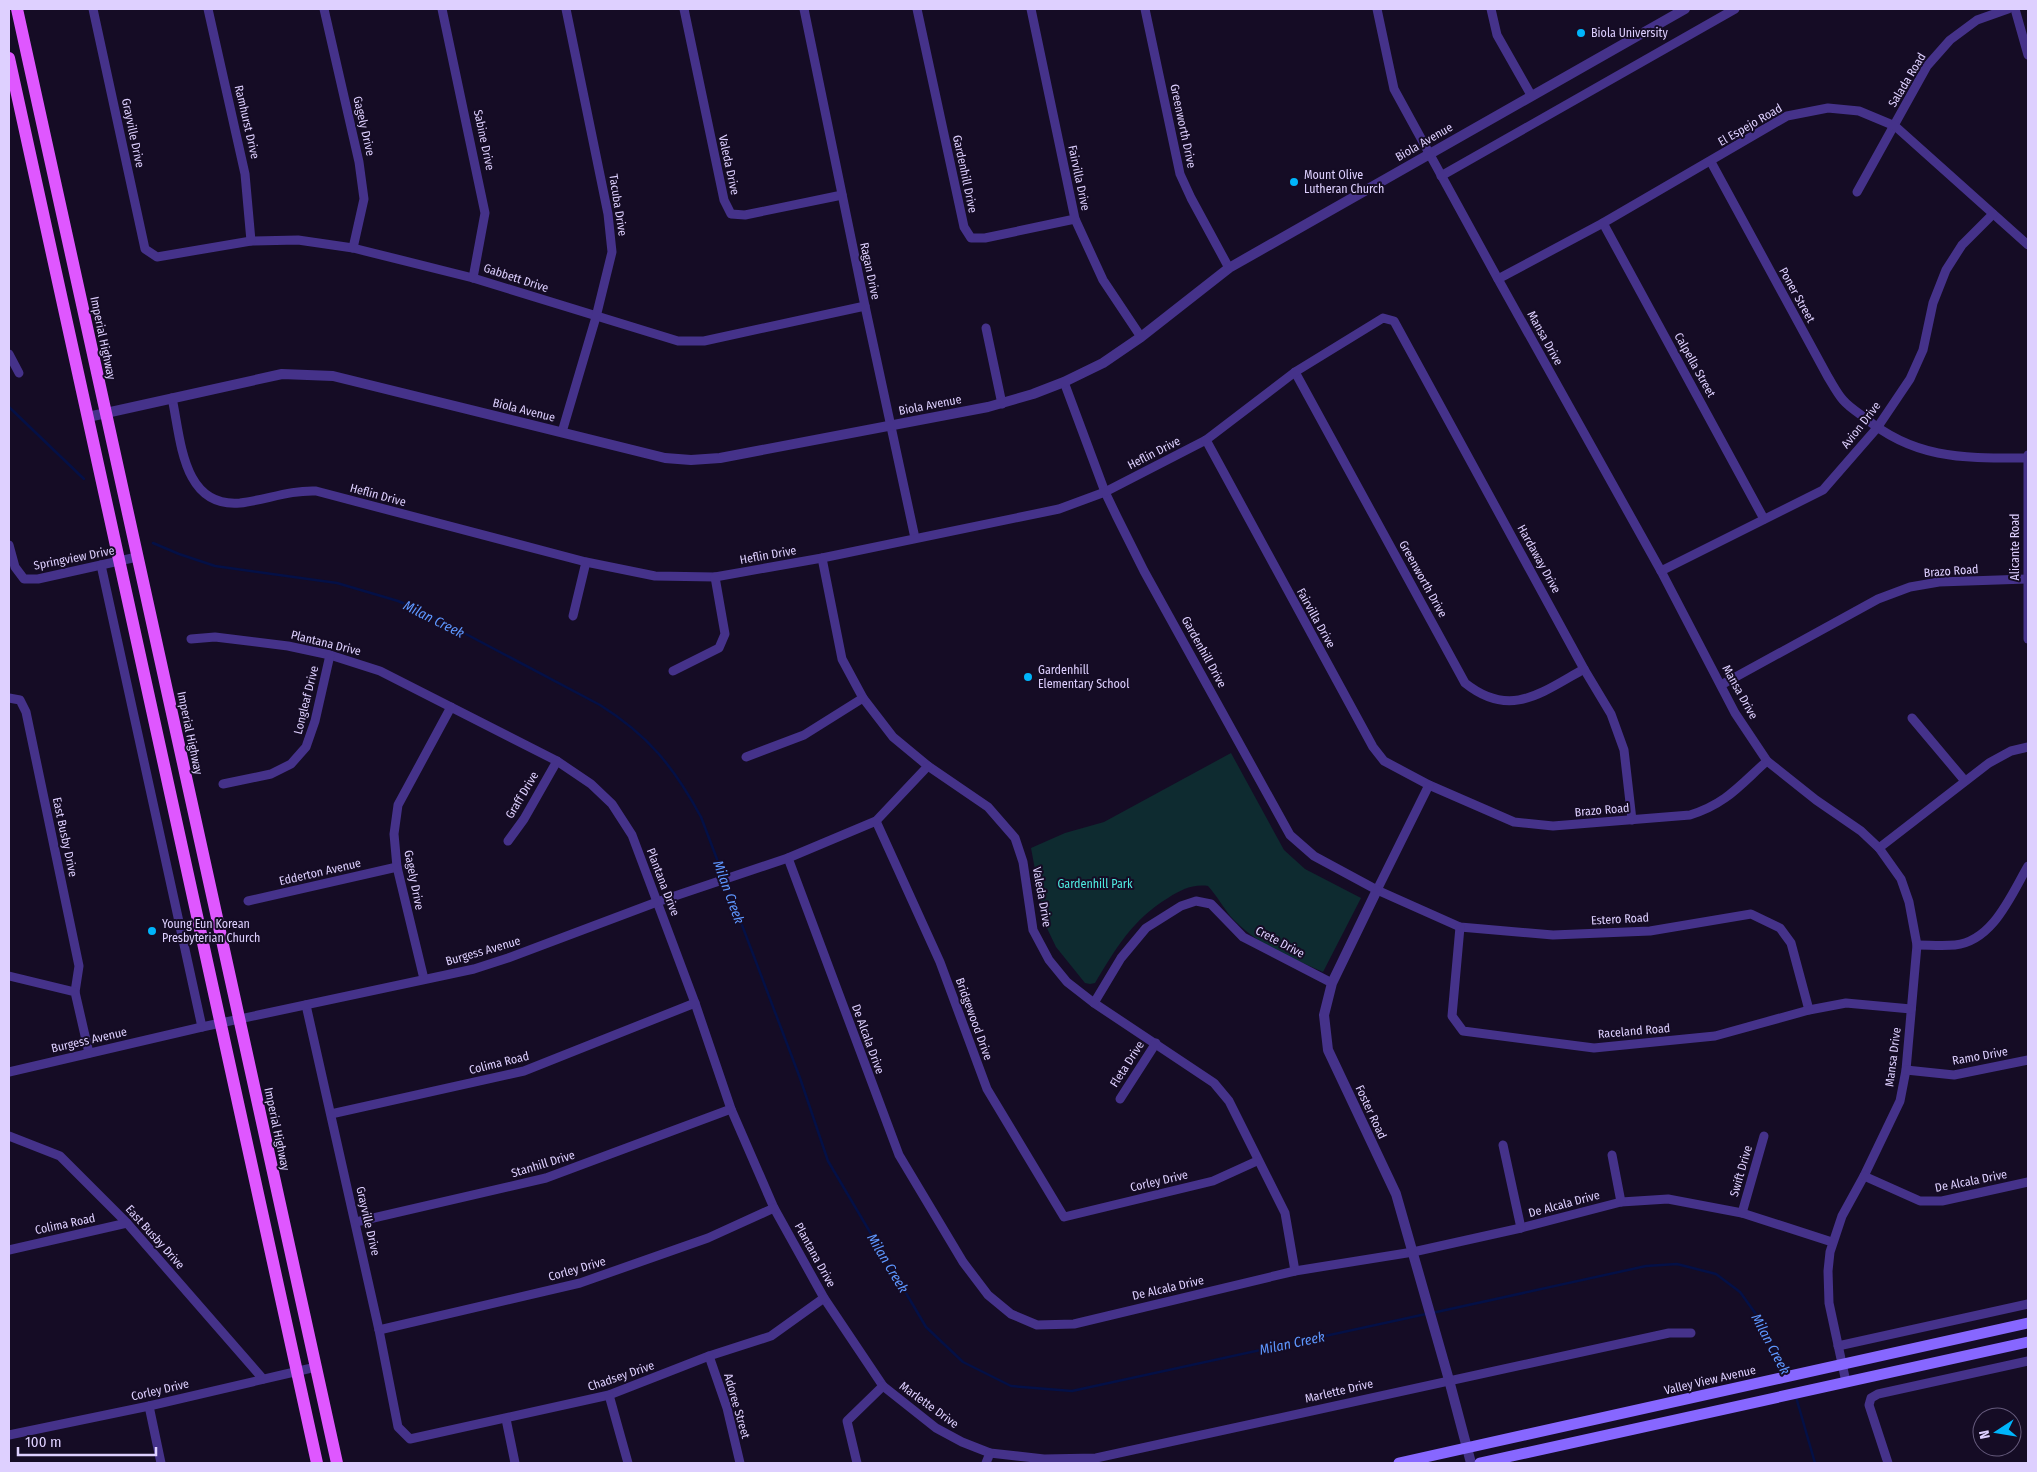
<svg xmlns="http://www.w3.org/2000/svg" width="2037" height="1472" font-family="'Fira Sans Condensed',sans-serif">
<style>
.green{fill:#0e2b30}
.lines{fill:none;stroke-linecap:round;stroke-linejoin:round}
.stream{stroke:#041046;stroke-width:2.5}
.minor{stroke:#45328a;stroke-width:9}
.tertiary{stroke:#45328a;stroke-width:10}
.secondary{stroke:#8767ff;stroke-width:11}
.primary{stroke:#df57ff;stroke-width:12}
.poi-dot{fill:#00b5fb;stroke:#150c25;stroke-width:2}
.labels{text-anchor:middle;stroke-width:4;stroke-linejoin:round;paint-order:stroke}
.poi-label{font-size:12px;fill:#ded0ff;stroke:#150c25;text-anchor:start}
.street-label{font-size:12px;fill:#ded0ff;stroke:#150c25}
.park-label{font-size:12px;fill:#4fece1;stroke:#150c25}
.water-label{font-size:14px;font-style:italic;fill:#5e97ff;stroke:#150c25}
</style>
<rect width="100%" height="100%" fill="#150c25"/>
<path class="green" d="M1231 753 1284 850 1305 869 1361 898 1323 972C1290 957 1257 945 1231 917 1223 907 1217 896 1208 886 1192 884 1181 890 1168 898 1133 919 1116 948 1095 983L1090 984 1085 983 1056 947 1045 924 1031 848 1065 833 1104 822Z"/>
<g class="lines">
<g class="stream">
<path d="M9 407 84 479"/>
<path d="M153 543 179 554 215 566 337 583 398 601 432 616 600 705C648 735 674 767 701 817L800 1078 828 1161 926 1327 963 1362 1011 1386 1072 1391 1426 1314"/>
<path d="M1432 1313 1646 1266 1677 1264 1716 1274 1740 1292 1758 1317 1787 1373"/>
<path d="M1796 1397 1815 1463"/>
</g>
<g class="minor">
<path d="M93 9 145 249 157 257 251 241 298 240 353 248 473 278 678 341H704L865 306"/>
<path d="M208 9 245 174 251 241"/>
<path d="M324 9 359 162 364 199 353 248"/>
<path d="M442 9 485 213 473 278"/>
<path d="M684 9 724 200 731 214 745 215 842 195"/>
<path d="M804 9 865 306 915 538"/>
<path d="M917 9 964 227 971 238H985L1075 219"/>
<path d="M1031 9 1075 219 1103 280 1141 337"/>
<path d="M1145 9 1180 174 1191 198 1229 268"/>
<path d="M1377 9 1394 89 1498 279 1661 571 1735 713 1767 761 1816 800 1861 831 1879 848 1901 879 1909 902 1917 945 1906 1070 1900 1101 1864 1176 1842 1216 1830 1252 1828 1271 1829 1303 1846 1382"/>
<path d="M1491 9 1497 35 1531 95"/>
<path d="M2015 9 2028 55"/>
<path d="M1711 162 1828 377C1833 385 1837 393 1843 400 1849 407 1857 412 1864 417 1915 460 1965 458 2028 458"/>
<path d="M1441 176 1735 9"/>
<path d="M1857 192 1927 66 1950 40 1977 20 2008 9"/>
<path d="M1603 223 1764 519"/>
<path d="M1498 279 1603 223 1787 116 1828 108 1859 111 1895 126 2028 245"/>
<path d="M986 328 1002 404"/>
<path d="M9 354 19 373"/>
<path d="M1295 372 1465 683C1510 719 1541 693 1584 669"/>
<path d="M1064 382 1105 492 1117 517 1144 571 1290 835 1314 856 1377 890 1460 927 1553 935 1650 931 1751 914 1780 928 1791 943 1809 1010"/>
<path d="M172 398C181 439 182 508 240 503 266 500 289 490 316 491L586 562 655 576 715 577 822 558 1059 509 1105 492 1206 440 1295 372 1383 318 1394 321 1584 669 1611 714 1624 750 1632 820"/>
<path d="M562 432 596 317 612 252 608 214 566 9"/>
<path d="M1206 440 1373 747 1384 761 1429 785 1514 822 1553 826 1690 815C1726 804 1740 785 1767 761"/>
<path d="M2028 455V639"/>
<path d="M9 545 15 567 24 579H38L137 557"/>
<path d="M822 558 842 659 863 698 893 737 928 766 988 807 1015 838 1023 862 1033 930 1049 960 1067 982 1094 1003 1214 1083 1229 1101 1285 1213 1295 1271"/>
<path d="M101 565 202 1027"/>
<path d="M1661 571 1823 490 1877 428 1910 379 1923 350 1933 303 1946 270 1962 245 1993 214"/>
<path d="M573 616 586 562"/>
<path d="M191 639 215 637 288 646 330 655 380 671 557 761 591 784 612 804 632 835 695 1003 731 1109 774 1208 824 1298 883 1386 936 1428 962 1442 990 1453 1044 1459 1096 1458 1669 1333H1691"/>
<path d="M673 671 719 648 725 634 715 577"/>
<path d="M1721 685 1878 599 1910 587 1939 582 2027 579"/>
<path d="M9 698 20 700 26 712 79 966 75 992"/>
<path d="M1912 718 1965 781"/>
<path d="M746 757 804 735 863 698"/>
<path d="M223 784 271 774 291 764 306 747 315 721 330 655"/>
<path d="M876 821 940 962 987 1089 1064 1217 1213 1181 1257 1161"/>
<path d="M508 841 524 819 557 761"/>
<path d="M1879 848 1989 763 2011 751 2028 747"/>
<path d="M788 858 899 1155 963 1262 988 1295 1011 1314 1037 1325 1074 1324 1295 1271 1413 1252 1521 1228 1621 1202 1668 1199 1742 1213 1832 1242"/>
<path d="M1377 890 1429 785"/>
<path d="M248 901 397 867"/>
<path d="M1460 927 1452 1016 1463 1031 1594 1048 1715 1036 1809 1010 1846 1003 1911 1009"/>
<path d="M1917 945C1929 945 1943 946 1955 945 1993 941 2011 895 2028 866"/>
<path d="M9 976 75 992 89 1053"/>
<path d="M424 979 397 867 394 834 398 805 451 707"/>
<path d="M1094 1003 1121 958 1146 928 1181 906 1196 901 1211 904 1243 937 1332 983"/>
<path d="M306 1005 379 1330 398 1427 410 1439 609 1395 709 1356 771 1336 824 1298"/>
<path d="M1906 1070 1954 1075 2028 1060"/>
<path d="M9 1072 202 1027 474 969 508 958 657 902 788 858 876 821 928 766"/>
<path d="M1120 1099 1156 1043"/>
<path d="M331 1114 524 1071 695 1003"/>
<path d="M9 1136 60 1156 127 1223 263 1379"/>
<path d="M1503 1145 1521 1228"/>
<path d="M1612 1155 1621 1202"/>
<path d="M1864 1176 1920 1201H1942L2028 1182"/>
<path d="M1742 1213 1764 1136"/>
<path d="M356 1222 546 1178 731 1109"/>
<path d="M9 1250 127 1223"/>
<path d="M379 1330 580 1283 708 1238 774 1208"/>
<path d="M1838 1346 2028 1304"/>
<path d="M709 1356 727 1408 740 1463"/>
<path d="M609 1395 628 1463"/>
<path d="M149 1406 161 1463"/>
<path d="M506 1419 515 1463"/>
<path d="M9 1435 149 1406 316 1367"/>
<path d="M857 1463 847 1421 883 1386"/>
<path d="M986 1463 990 1453"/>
<path d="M1888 1463 1869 1405 1871 1398 1878 1394 2028 1361"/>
</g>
<g class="tertiary">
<path d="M88 417 282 374 333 376 665 458 691 460 720 458 988 407 1033 394 1064 382 1103 363 1141 337 1229 268 1685 9"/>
<path d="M1377 890 1332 983 1324 1015 1328 1050 1396 1194 1449 1380 1471 1463"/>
</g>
<g class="secondary">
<path d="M1399 1463 2028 1323"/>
<path d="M1480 1463 2028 1342"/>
</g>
<g class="primary">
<path d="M17 9 337 1463"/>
<path d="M9 58 317 1463"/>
</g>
</g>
<g class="poi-dot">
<circle cx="1581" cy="33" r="5"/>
<circle cx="1294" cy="182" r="5"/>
<circle cx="1028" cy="677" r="5"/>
<circle cx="152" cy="931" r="5"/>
</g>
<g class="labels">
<g class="poi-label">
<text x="1591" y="37">Biola University</text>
<text x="1304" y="179">Mount Olive<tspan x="1304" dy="14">Lutheran Church</tspan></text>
<text x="1038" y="674">Gardenhill<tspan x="1038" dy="14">Elementary School</tspan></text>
<text x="162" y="928">Young Eun Korean<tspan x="162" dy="14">Presbyterian Church</tspan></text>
</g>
<g class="street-label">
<text transform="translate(1907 80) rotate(-59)" y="4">Salada Road</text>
<text transform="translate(247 122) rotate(77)" y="4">Ramhurst Drive</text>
<text transform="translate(1750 125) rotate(-30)" y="4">El Espejo Road</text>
<text transform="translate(364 126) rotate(77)" y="4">Gagely Drive</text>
<text transform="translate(1183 126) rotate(78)" y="4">Greenworth Drive</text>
<text transform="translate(133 133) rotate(78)" y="4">Grayville Drive</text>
<text transform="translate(484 140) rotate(78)" y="4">Sabine Drive</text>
<text transform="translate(1424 142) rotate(-30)" y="4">Biola Avenue</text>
<text transform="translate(729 165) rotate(78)" y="4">Valeda Drive</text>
<text transform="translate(965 174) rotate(78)" y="4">Gardenhill Drive</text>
<text transform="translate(1079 178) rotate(78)" y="4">Fairvilla Drive</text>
<text transform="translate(618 205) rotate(81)" y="4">Tacuba Drive</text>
<text transform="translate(870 271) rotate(78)" y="4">Ragan Drive</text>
<text transform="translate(516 278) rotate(18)" y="4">Gabbett Drive</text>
<text transform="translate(1797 295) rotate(61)" y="4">Poner Street</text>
<text transform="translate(103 338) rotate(78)" y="4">Imperial Highway</text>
<text transform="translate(1545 338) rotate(61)" y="4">Mansa Drive</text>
<text transform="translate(1695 365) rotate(61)" y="4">Calpella Street</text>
<text transform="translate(930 405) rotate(-11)" y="4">Biola Avenue</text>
<text transform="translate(524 410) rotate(14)" y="4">Biola Avenue</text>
<text transform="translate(1861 425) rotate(-52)" y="4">Avion Drive</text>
<text transform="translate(1154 453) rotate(-27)" y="4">Heflin Drive</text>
<text transform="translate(378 495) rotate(15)" y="4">Heflin Drive</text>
<text transform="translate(2015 547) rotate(-90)" y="4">Alicante Road</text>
<text transform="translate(768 555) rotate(-10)" y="4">Heflin Drive</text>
<text transform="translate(74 558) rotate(-11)" y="4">Springview Drive</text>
<text transform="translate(1539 559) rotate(61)" y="4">Hardaway Drive</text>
<text transform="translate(1951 571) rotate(-4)" y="4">Brazo Road</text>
<text transform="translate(1423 579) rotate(61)" y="4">Greenworth Drive</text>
<text transform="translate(1316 618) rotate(61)" y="4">Fairvilla Drive</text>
<text transform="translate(326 643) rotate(14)" y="4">Plantana Drive</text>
<text transform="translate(1204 652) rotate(61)" y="4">Gardenhill Drive</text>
<text transform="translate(1740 692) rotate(61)" y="4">Mansa Drive</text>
<text transform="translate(306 700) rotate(-76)" y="4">Longleaf Drive</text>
<text transform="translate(190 733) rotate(78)" y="4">Imperial Highway</text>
<text transform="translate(522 795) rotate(-59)" y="4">Graff Drive</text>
<text transform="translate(1602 810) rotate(-5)" y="4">Brazo Road</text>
<text transform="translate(65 837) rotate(78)" y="4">East Busby Drive</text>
<text transform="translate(320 872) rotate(-13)" y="4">Edderton Avenue</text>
<text transform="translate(414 880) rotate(79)" y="4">Gagely Drive</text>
<text transform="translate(663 882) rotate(69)" y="4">Plantana Drive</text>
<text transform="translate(1042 897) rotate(80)" y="4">Valeda Drive</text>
<text transform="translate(1620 919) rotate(-3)" y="4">Estero Road</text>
<text transform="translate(1280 942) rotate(28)" y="4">Crete Drive</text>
<text transform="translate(483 951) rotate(-16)" y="4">Burgess Avenue</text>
<text transform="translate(974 1019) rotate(70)" y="4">Bridgewood Drive</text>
<text transform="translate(1634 1031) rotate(-5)" y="4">Raceland Road</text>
<text transform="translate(868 1039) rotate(70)" y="4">De Alcala Drive</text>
<text transform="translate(89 1040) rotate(-13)" y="4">Burgess Avenue</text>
<text transform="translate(1980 1056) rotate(-10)" y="4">Ramo Drive</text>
<text transform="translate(1893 1057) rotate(-83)" y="4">Mansa Drive</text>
<text transform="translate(499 1063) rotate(-14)" y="4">Colima Road</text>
<text transform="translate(1127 1064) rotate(-57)" y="4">Fleta Drive</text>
<text transform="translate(1371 1112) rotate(65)" y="4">Foster Road</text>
<text transform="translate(277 1129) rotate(78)" y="4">Imperial Highway</text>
<text transform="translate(543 1164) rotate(-17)" y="4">Stanhill Drive</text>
<text transform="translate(1741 1171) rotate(-74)" y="4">Swift Drive</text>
<text transform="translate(1159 1181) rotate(-13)" y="4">Corley Drive</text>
<text transform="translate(1971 1181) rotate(-11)" y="4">De Alcala Drive</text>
<text transform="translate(1564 1204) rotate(-15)" y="4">De Alcala Drive</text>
<text transform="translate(368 1221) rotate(77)" y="4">Grayville Drive</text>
<text transform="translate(65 1224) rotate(-12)" y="4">Colima Road</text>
<text transform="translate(155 1237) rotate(48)" y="4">East Busby Drive</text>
<text transform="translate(815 1255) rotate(61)" y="4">Plantana Drive</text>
<text transform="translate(577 1269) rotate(-16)" y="4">Corley Drive</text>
<text transform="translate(1168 1288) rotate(-13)" y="4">De Alcala Drive</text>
<text transform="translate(621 1376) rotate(-19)" y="4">Chadsey Drive</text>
<text transform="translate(1710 1380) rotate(-13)" y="4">Valley View Avenue</text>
<text transform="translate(160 1390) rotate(-13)" y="4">Corley Drive</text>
<text transform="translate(1339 1391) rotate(-13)" y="4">Marlette Drive</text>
<text transform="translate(929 1405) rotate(36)" y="4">Marlette Drive</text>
<text transform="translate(737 1406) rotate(74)" y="4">Adoree Street</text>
</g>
<g class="park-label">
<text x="1095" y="888">Gardenhill Park</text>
</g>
<g class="water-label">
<text transform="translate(434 619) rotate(27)" y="5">Milan Creek</text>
<text transform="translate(729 892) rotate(70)" y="5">Milan Creek</text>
<text transform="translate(888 1263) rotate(59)" y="5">Milan Creek</text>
<text transform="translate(1292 1343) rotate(-12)" y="5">Milan Creek</text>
<text transform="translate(1771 1344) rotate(62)" y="5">Milan Creek</text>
</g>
</g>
<rect width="2037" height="1472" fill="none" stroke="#ded0ff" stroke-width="20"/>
<g transform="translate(1997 1432) rotate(258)"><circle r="24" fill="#150c25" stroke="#655a7c"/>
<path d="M0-4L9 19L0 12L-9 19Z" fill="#00b5fb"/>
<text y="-8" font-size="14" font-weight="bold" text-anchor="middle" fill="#ded0ff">N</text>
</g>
<path d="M18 1447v8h138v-8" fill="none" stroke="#ded0ff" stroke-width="2.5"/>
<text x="25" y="1447" font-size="15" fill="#ded0ff" stroke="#150c25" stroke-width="4" paint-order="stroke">100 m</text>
</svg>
